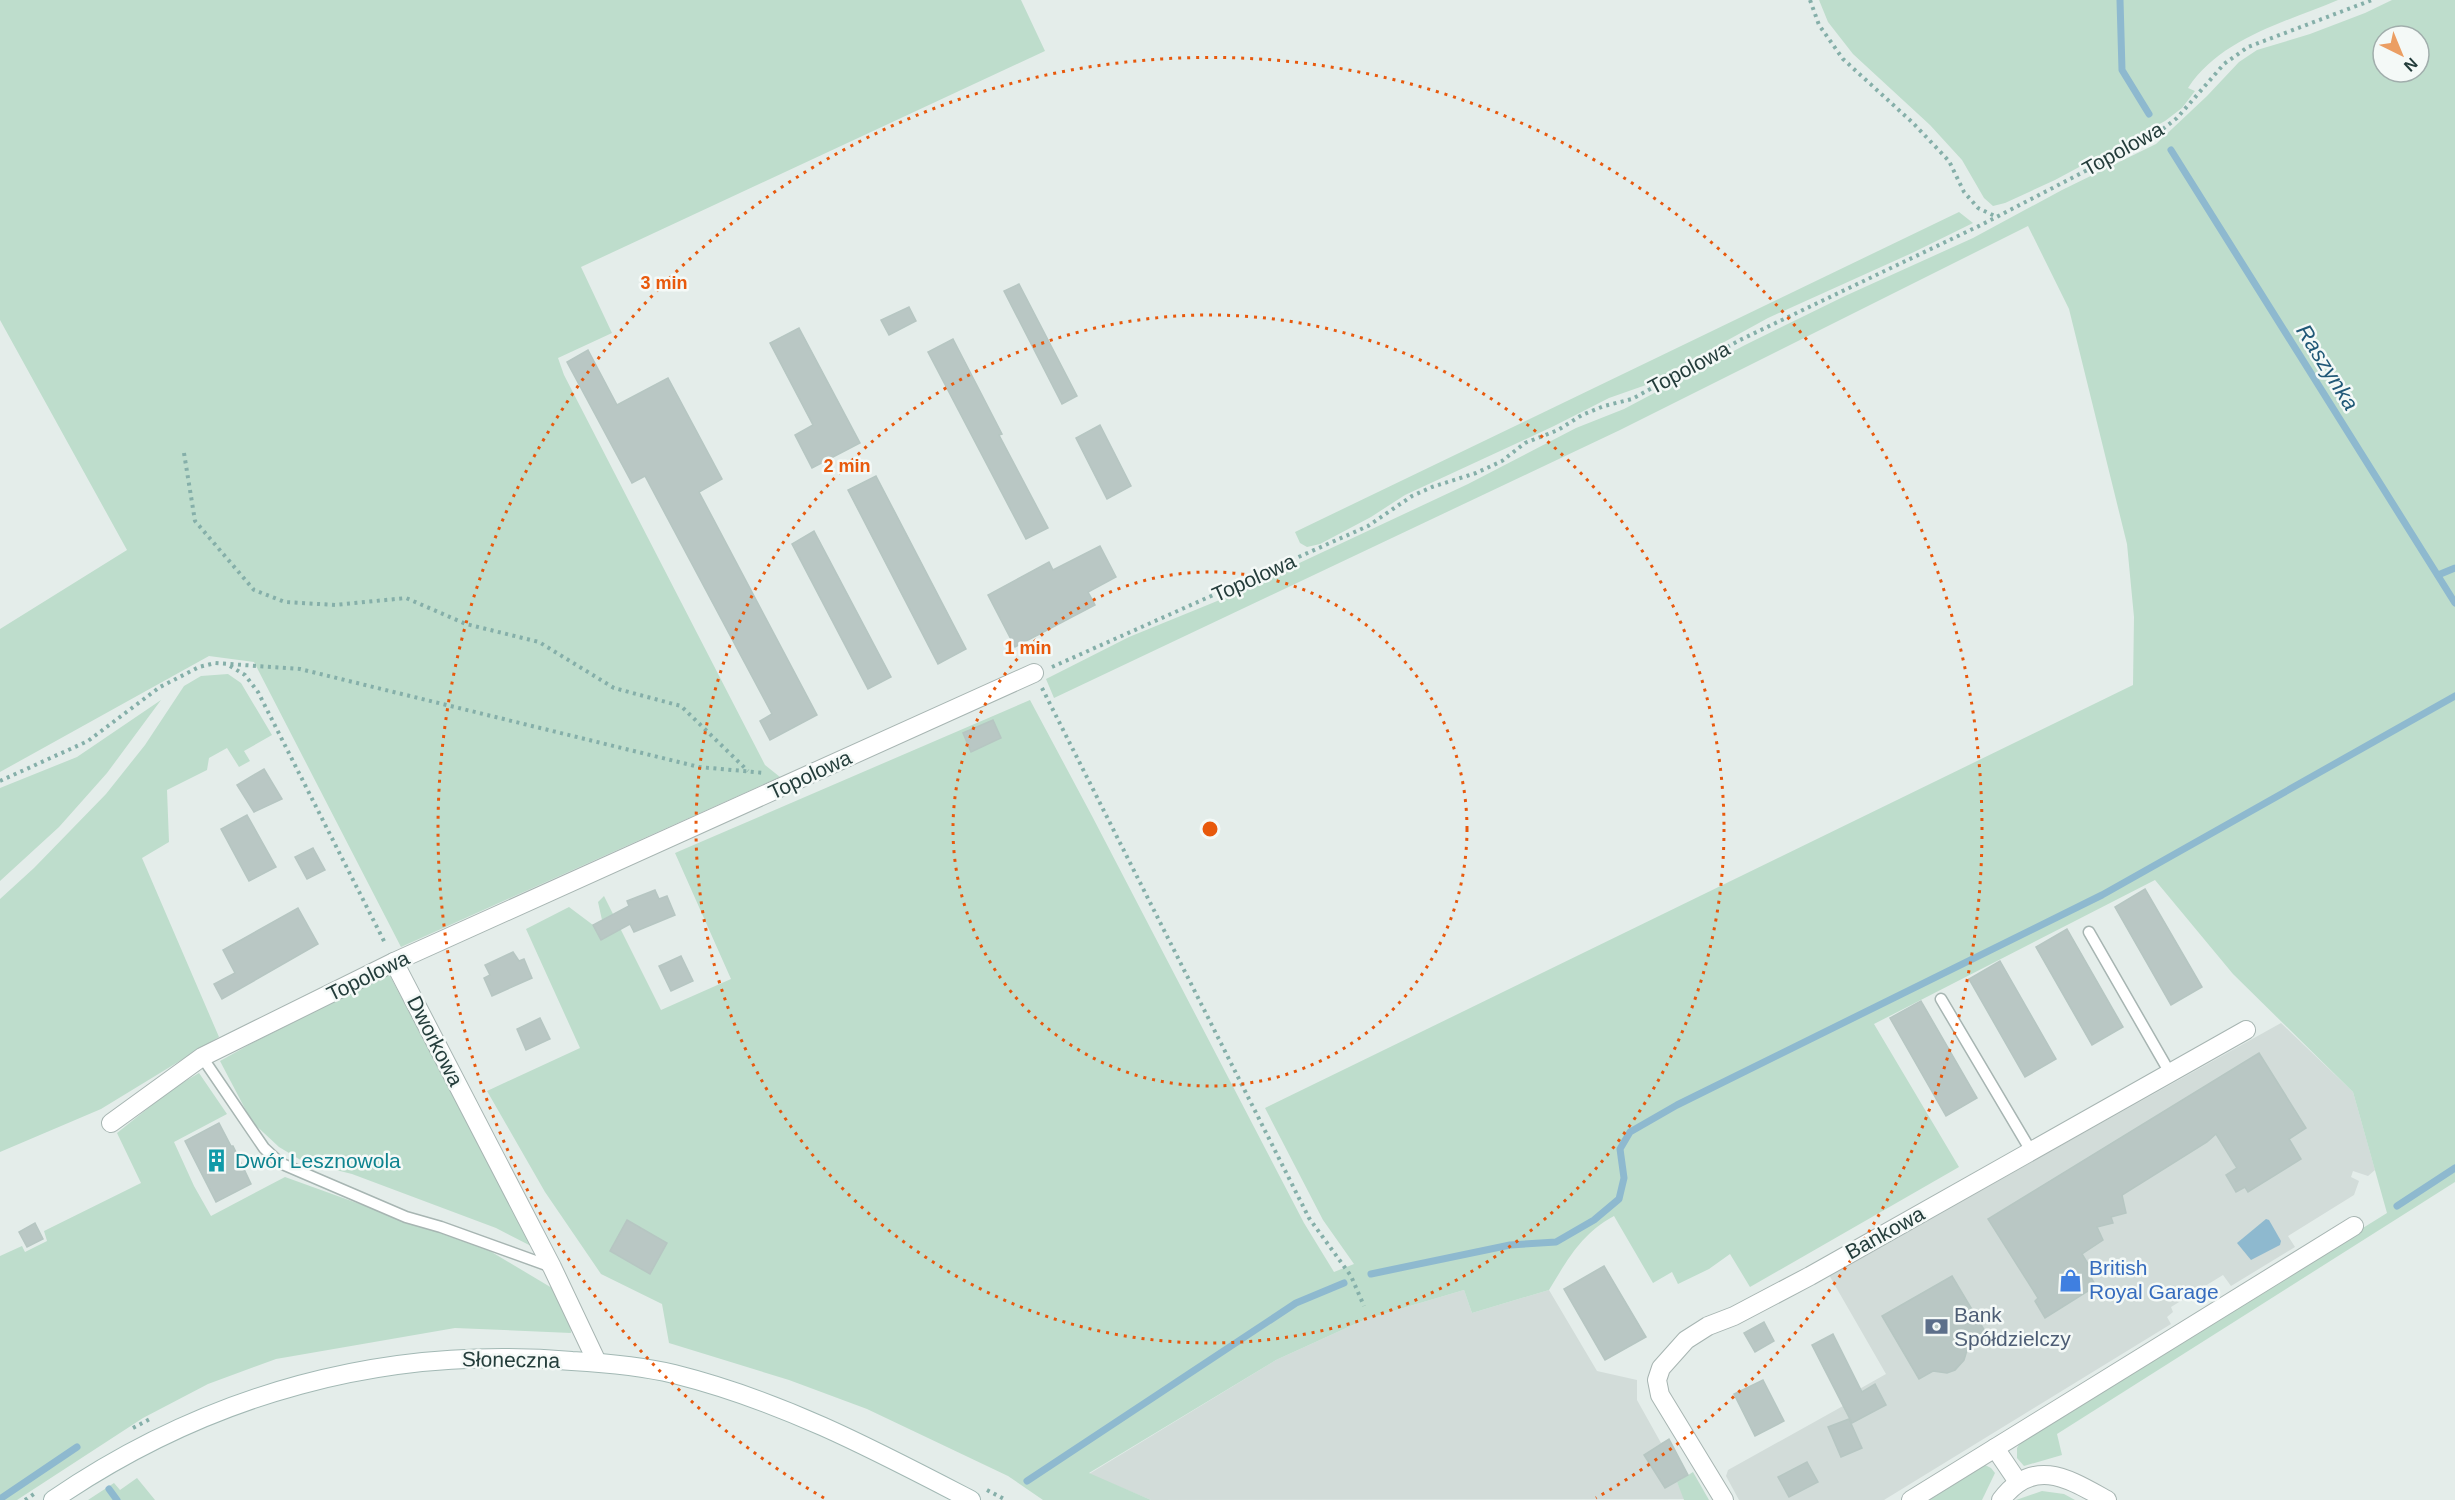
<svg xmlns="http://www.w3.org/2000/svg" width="2455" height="1500" font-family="Arial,sans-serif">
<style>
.built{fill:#d2dcd9}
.green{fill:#beddcc;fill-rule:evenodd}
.water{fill:#8eb9cf}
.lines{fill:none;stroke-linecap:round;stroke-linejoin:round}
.stream{stroke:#8eb9cf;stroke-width:7}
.building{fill:#b9c7c4;stroke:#b6c6c2;stroke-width:1.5}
.service-casing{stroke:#a7b5b2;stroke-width:13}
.minor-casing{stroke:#a7b5b2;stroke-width:20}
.secondary-casing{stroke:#a2b8b4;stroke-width:20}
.path{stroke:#85afa9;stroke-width:4;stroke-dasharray:3 4.5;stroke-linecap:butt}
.service{stroke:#fff;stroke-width:10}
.minor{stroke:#fff;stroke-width:18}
.secondary{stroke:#fff;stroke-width:18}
.ring{fill:none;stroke:#e8590c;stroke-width:3;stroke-dasharray:3 6}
.labels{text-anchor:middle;stroke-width:5;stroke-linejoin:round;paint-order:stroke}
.street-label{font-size:21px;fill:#243d3b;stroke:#f4f9f7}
.culture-label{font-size:21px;fill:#0d838f;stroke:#f4f9f7;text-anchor:start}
.shop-label{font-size:21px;fill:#366cbe;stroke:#f4f9f7;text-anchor:start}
.service-label{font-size:21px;fill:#4e5e75;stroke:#f4f9f7;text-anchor:start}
.water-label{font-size:22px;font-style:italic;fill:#205877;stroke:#f4f9f7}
.centre{fill:#e8590c;stroke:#f4f9f7;stroke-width:3}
.ring-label{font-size:18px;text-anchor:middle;font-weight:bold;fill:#e8590c;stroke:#f4f9f7;stroke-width:5;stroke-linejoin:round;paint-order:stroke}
</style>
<rect width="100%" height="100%" fill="#e4edea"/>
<g class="built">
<path d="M2281 1023 2353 1092 2375 1170 2368 1176 2353 1171 2351 1177 2359 1181 2354 1195 2288 1236 2295 1247 2231 1286 2223 1275 2171 1307 2173 1312 2167 1317 2171 1324 1884 1500H1739L1726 1476 1728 1470 1843 1406 1840 1400 1886 1374 1829 1275Z"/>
<path d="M1464 1290 1472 1313 1549 1290 1597 1371 1637 1380V1400L1661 1443 1669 1439 1688 1475 1677 1482 1685 1499 1151 1500 1089 1474 1276 1360 1366 1319Z"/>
</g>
<g class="green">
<path d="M0 0H1021L1045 51 581 267 612 333 558 358 564 375 765 765 780 777 401 947 254 662 209 656 0 772V629L127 550 0 320Z"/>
<path d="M1819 0H2338C2286 22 2221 38 2188 88L2195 91 2182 108 2165 121 2055 180 2005 203 1993 206 1984 198 1962 160 1930 125 1853 54 1828 22Z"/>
<path d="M2392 0H2455V1182L2057 1434 2062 1455 2024 1466 2017 1458V1448L2022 1440 2387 1213 2353 1092 2233 974 2155 880 1874 1024 1959 1167 1750 1287 1730 1254 1709 1269 1678 1284 1672 1272 1653 1283 1614 1216C1581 1234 1568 1259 1549 1290L1472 1313 1464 1290 1366 1319 1276 1360 1089 1473 1151 1500H1043L1008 1476 867 1409 789 1380 669 1343 662 1304 601 1274 545 1192 487 1091 580 1048 526 929 569 907 593 925 602 920 598 902 604 896 661 1010 731 979 675 853 1030 700 1092 816 1304 1223 1334 1272 1354 1264 1323 1220 1265 1108 2133 685 2134 617 2127 544 2069 309 2028 226 1620 430 1054 698 1046 679 1129 637 1227 597 1468 484 1576 428 1624 409 1745 345 1845 296 1973 238 2062 190 2156 144 2207 96 2239 62 2257 50 2310 34 2365 13ZM2383 36H2419V72H2383Z"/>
<path d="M1959 212 1973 223 1912 253 1768 318 1646 385 1609 398 1554 426 1405 495 1371 517 1320 544 1307 547 1300 543 1295 532Z"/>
<path d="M228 674 241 683 272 735 244 751 250 761 239 767 227 748 209 758 207 770 167 790 169 842 142 858 219 1037 101 1109 0 1152V899L34 868 106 794 145 745 184 686 201 676Z"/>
<path d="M161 700 107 773 59 827 0 881V788L77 757Z"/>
<path d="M389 974 533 1247 496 1228 352 1174 304 1162 279 1147 252 1122 220 1061 254 1042Z"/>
<path d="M199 1073 227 1114 174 1142 194 1186 211 1216 285 1177 490 1251 552 1288 570 1317 571 1333 455 1328 276 1359 208 1384 143 1418 17 1500H0V1256L22 1246 25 1252 47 1241 44 1231 141 1183 117 1133 172 1089Z"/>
<path d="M1985 1465 1991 1468 1995 1473 1982 1500H1929Z"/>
<path d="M1693 1472 1709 1500H1684L1677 1482Z"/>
<path d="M137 1478 155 1500H88L114 1483 120 1490Z"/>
<path d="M2042 1491 2064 1494 2075 1500H2016Z"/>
</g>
<path class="water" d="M2266 1219 2269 1220 2281 1241 2280 1245 2251 1260 2237 1243Z"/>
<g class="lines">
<g class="stream">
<path d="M2120 0 2122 70 2149 114"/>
<path d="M2171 150 2455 603"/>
<path d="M2438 575 2455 568"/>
<path d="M2397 1206 2455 1168"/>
<path d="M1371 1274 1510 1245 1556 1242 1594 1220 1619 1199 1624 1178 1620 1149 1630 1132 1677 1105 2102 895 2455 696"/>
<path d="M1027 1481 1296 1303 1344 1283"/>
<path d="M109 1489 117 1500"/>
<path d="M0 1499 77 1447"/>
</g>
</g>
<g class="building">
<path d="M1019 284 1077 396 1062 404 1004 291Z"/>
<path d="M909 307 916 321 889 335 881 320Z"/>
<path d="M799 328 860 443 812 468 795 435 813 425 770 343Z"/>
<path d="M953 339 1002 434 999 435 1048 528 1026 539 928 352Z"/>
<path d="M588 350 617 405 668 378 722 479 699 492 817 715 770 740 760 721 772 714 645 476 632 483 567 362Z"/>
<path d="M1100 425 1131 486 1107 499 1076 438Z"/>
<path d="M876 476 966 649 938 664 848 490Z"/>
<path d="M814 531 891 677 868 689 792 544Z"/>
<path d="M1100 546 1116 577 1088 592 1095 605 1015 647 988 595 1049 562 1053 570Z"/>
<path d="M993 720 1001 738 971 752 963 733Z"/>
<path d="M264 769 282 799 254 812 237 785Z"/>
<path d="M247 815 276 867 249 881 221 829Z"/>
<path d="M313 848 325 870 307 879 295 857Z"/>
<path d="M2145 889 2202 987 2171 1005 2115 907Z"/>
<path d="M655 890 659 899 667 896 675 915 634 932 630 924 601 940 593 925 629 906 627 901Z"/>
<path d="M298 908 318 944 222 999 214 984 235 973 223 950Z"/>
<path d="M2067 929 2123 1027 2092 1045 2036 947Z"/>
<path d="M513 952 519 961 524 959 532 978 492 996 484 978 490 975 485 965Z"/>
<path d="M681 956 693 981 671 991 659 966Z"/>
<path d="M2000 961 2056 1059 2025 1077 1969 979Z"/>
<path d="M1921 1001 1977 1098 1946 1116 1890 1018Z"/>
<path d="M540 1018 550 1039 526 1050 517 1029Z"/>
<path d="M2259 1053 2306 1128 2289 1139 2301 1159 2248 1192 2245 1187 2236 1192 2226 1175 2237 1168 2216 1134 2207 1142 2122 1195 2126 1213 2111 1217 2113 1223 2097 1227 2103 1240 2082 1254 2093 1272 2089 1274 2096 1286 2045 1318 2035 1301 2038 1298 1988 1219Z"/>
<path d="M219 1123 231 1146H233L251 1184 216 1202 185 1141Z"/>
<path d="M627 1220 667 1243 650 1274 610 1251Z"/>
<path d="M35 1223 43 1239 27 1247 19 1232Z"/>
<path d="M1604 1266 1646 1337 1605 1360 1564 1289Z"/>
<path d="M1952 1276 1989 1338 1967 1350 1964 1360 1955 1370 1947 1373 1933 1371 1919 1379 1882 1316Z"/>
<path d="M1764 1322 1774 1341 1755 1352 1744 1333Z"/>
<path d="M1833 1334 1862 1392 1875 1384 1886 1405 1852 1423 1812 1345Z"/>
<path d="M1763 1380 1784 1421 1755 1436 1734 1394Z"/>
<path d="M1849 1419 1862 1448 1841 1457 1828 1427Z"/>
<path d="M1669 1439 1688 1475 1665 1488 1644 1455Z"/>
<path d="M1807 1462 1818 1482 1789 1497 1778 1477Z"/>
</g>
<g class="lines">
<defs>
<g id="service">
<path d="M2089 932 2170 1073"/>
<path d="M1941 999 2031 1151"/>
<path d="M202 1057 264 1148 280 1163 406 1217 441 1227 552 1267"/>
</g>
<g id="minor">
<path d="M394 962 552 1267 597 1362"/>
<path d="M111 1123 202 1057 394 962 1034 673"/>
<path d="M1995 1448 2018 1482"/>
<path d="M1724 1500 1660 1395 1657 1380 1661 1368 1686 1340 1708 1326 1734 1316 1810 1276 2246 1030"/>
<path d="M1911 1500 2354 1226"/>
<path d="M2001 1500C2034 1456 2069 1479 2107 1500"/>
</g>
<path id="secondary" d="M53 1500C208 1394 384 1345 572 1361 605 1363 641 1366 674 1374 782 1401 873 1449 971 1500"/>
</defs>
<use href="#service" class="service-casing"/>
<use href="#minor" class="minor-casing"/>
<use href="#secondary" class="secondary-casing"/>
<g class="path">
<path d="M1810 0 1819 25 1843 59 1913 123 1949 161 1964 192 1978 208 1997 217"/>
<path d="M184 453 195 521 254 590 285 602 335 605 406 598 466 624 539 642 614 688 681 706 748 771"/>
<path d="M230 666 245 675 258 692 386 945"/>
<path d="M1052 667 1368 526 1412 496 1432 487 1476 473 1502 461 1525 443 1558 430 1582 415 1604 406 1632 399 1740 340 1981 225 2155 135 2177 118 2224 64 2248 47 2372 0"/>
<path d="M1042 688 1309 1218 1351 1276 1364 1306"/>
<path d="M0 781 88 741 160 687 199 667 215 663 300 669 699 767 765 773"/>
<path d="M133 1428 150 1419"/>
<path d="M987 1490 1006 1500"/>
<path d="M25 1500 34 1494"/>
</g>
<use href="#service" class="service"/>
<use href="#minor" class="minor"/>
<use href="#secondary" class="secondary"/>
</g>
<g class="ring">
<circle cx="1210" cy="829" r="257"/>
<circle cx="1210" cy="829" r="514"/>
<path d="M824 1498A772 772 0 1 1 1596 1498"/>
</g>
<defs>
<symbol id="building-bare" viewBox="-9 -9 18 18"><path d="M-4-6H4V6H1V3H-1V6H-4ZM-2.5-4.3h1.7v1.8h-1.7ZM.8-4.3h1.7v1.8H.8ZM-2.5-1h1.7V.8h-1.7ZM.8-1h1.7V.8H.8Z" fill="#0f9aa8" stroke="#f4f9f7" stroke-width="2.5" paint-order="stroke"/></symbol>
<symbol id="shop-bare" viewBox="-9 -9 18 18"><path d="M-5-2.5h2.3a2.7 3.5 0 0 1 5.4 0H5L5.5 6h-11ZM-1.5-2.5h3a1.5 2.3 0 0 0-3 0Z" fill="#3f7fe0" stroke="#f4f9f7" stroke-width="2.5" paint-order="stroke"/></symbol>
<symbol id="bank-bare" viewBox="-9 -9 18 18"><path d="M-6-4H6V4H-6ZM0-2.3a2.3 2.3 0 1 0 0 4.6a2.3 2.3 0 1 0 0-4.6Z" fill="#5c6f8a" stroke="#f4f9f7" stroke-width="2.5" paint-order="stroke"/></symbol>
</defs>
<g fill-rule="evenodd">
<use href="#building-bare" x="200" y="1144" width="33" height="33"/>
<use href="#shop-bare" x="2054" y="1264" width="33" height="33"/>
<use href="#bank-bare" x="1920" y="1310" width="33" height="33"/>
</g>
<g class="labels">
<g class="street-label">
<text transform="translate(2123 149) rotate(-29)" y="7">Topolowa</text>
<text transform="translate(1689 368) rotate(-28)" y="7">Topolowa</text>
<text transform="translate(1254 578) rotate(-24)" y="7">Topolowa</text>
<text transform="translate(810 775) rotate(-25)" y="7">Topolowa</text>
<text transform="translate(368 976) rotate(-26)" y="7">Topolowa</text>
<text transform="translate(435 1041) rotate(63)" y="7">Dworkowa</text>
<text transform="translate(1885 1233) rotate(-29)" y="7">Bankowa</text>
<text transform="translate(511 1360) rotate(1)" y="7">Słoneczna</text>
</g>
<g class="culture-label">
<text x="235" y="1168">Dwór Lesznowola</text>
</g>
<g class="shop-label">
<text x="2089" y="1275">British<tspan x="2089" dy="24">Royal Garage</tspan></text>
</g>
<g class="service-label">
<text x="1954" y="1322">Bank<tspan x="1954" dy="24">Spółdzielczy</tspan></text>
</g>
<g class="water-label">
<text transform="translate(2328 367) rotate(58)" y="8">Raszynka</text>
</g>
</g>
<circle cx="1210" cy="829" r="9" class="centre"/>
<g class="ring-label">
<text x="664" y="289">3 min</text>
<text x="847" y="472">2 min</text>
<text x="1028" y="654">1 min</text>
</g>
<g transform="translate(2401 54) rotate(137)"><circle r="28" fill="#f4f9f7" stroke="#a1aeac" stroke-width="1.5"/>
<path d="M0-4.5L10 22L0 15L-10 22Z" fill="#eb9e63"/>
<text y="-9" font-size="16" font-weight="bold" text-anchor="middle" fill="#243d3b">N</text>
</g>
</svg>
